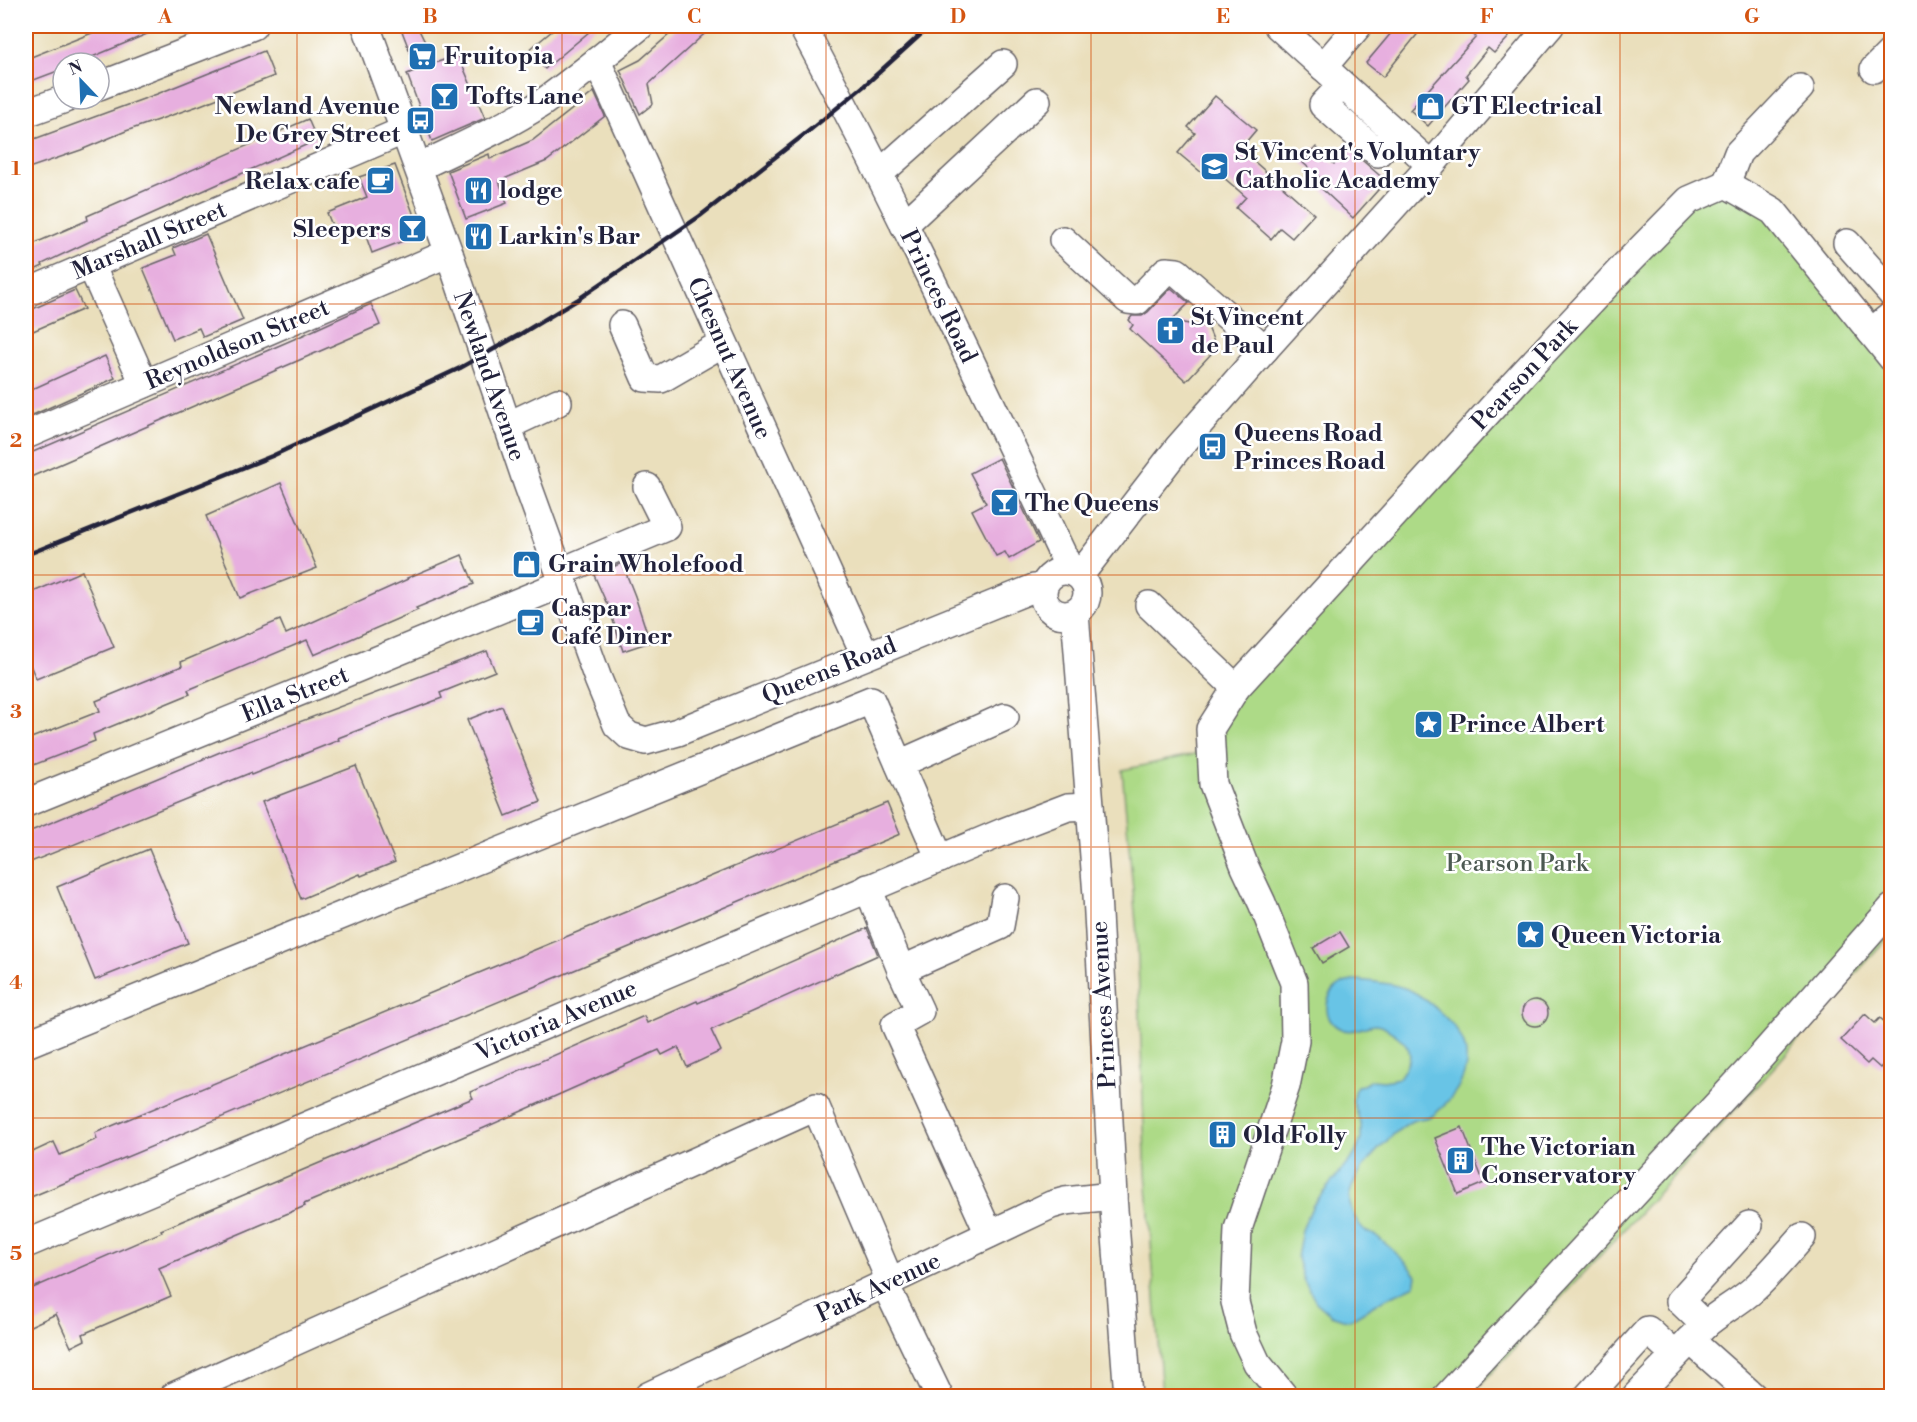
<svg xmlns="http://www.w3.org/2000/svg" width="1917" height="1422" font-family="'Libre Bodoni',serif">
<style>
.green{fill:#adda87;stroke:#687e61;stroke-width:1.5}
.water{fill:#68c4e6;stroke:#457390;stroke-width:1.5}
.building{fill:#e7afdf}
.lines{fill:none;stroke-linecap:round;stroke-linejoin:round}
.minor-casing{stroke:#686468;stroke-width:30}
.minor{stroke:#fff;stroke-width:27}
.rail{stroke:#22223b;stroke-width:4.5}
.grid{fill:none;stroke:#d45411;stroke-width:1.5;stroke-opacity:0.55}
.labels{text-anchor:middle;stroke-width:5;stroke-linejoin:round;paint-order:stroke}
.poi-label{font-size:24px;font-weight:bold;fill:#22223b;stroke:#fff;text-anchor:start}
.street-label{font-size:24px;fill:#22223b;stroke:#fff}
.park-label{font-size:24px;fill:#4c5952;stroke:#fff}
.neatline{fill:none;stroke:#d45411;stroke-width:2}
.grid-label{font-size:20px;text-anchor:middle;font-weight:bold;fill:#d45411}
</style>
<rect width="100%" height="100%" fill="#fff"/>
<filter id="ink" filterUnits="userSpaceOnUse"><feTurbulence type="fractalNoise" baseFrequency=".0167" numOctaves="2"/><feDisplacementMap in="SourceGraphic" scale="12" xChannelSelector="R" yChannelSelector="G"/><feConvolveMatrix kernelMatrix="1 2 1 2 8 2 1 2 1" color-interpolation-filters="sRGB"/></filter>
<filter id="wash" filterUnits="userSpaceOnUse"><feTurbulence type="fractalNoise" baseFrequency=".008" numOctaves="4" result="noise"/><feDisplacementMap in="SourceGraphic" scale="24" xChannelSelector="R" yChannelSelector="G"/><feGaussianBlur stdDeviation="1.35" result="paint"/><feColorMatrix in="noise" values="0 0 0 0 0 0 0 0 0 0 0 0 0 0 0 0 0 1.4 0 .05"/><feComposite in="paint" operator="in"/></filter>
<g filter="url(#wash)">
<rect width="100%" height="100%" fill="#eadfbc"/>
<path class="green" d="M1766 186 1891 331V935L1846 984 1778 1063 1470 1396H1162L1145 1158 1137 934 1122 770 1195 754 1202 727 1671 207 1725 189Z"/>
<path class="water" d="M1357 980C1405 985 1416 987 1450 1022 1475 1048 1469 1079 1446 1103 1442 1107 1437 1113 1432 1116 1426 1119 1417 1118 1410 1122 1390 1134 1345 1179 1350 1203 1351 1212 1359 1226 1366 1231 1369 1234 1374 1234 1378 1237 1391 1249 1407 1261 1417 1276L1415 1285 1381 1301 1350 1320 1343 1319 1331 1315 1316 1302 1303 1279 1297 1258 1302 1230 1313 1205 1355 1154 1361 1139V1125L1353 1101 1354 1092 1357 1086 1363 1085 1372 1080 1384 1081 1399 1078C1412 1059 1416 1050 1396 1035 1389 1031 1384 1025 1375 1025 1362 1026 1352 1035 1339 1028 1320 1018 1325 991 1343 983 1348 982 1353 981 1357 980Z"/>
<g id="blocks">
<g class="building">
<path d="M100 26H166L78 63H63V69L26 83V59L92 33 91 29Z"/>
<path d="M400 26H417L427 46 430 45 435 63 458 55 485 118 432 141 407 74 417 70Z"/>
<path d="M558 26H596L545 69 529 50Z"/>
<path d="M679 26H713L649 84 653 104 640 114 620 70 640 60Z"/>
<path d="M1397 26H1424L1383 77 1366 63Z"/>
<path d="M1464 26H1497L1509 37 1494 53 1488 48 1466 75 1469 79 1428 126 1410 110 1476 37Z"/>
<path d="M264 51 274 76 198 106 126 131 81 150 26 169V142L157 94Z"/>
<path d="M594 92 605 116 547 161 499 181 507 203 466 219 448 171 489 154 490 159 533 140Z"/>
<path d="M1215 96 1256 130 1240 149 1314 214 1292 238 1280 228 1271 239 1236 208 1246 197 1215 170 1208 178 1178 153 1195 133 1188 127Z"/>
<path d="M308 119 317 140 93 240 42 264 43 266 26 274V227L33 244 88 220 87 216Z"/>
<path d="M1316 147 1334 164 1348 148 1386 181 1353 218 1322 189 1327 184 1302 162Z"/>
<path d="M395 165 421 234 372 253 362 225 336 235 327 213 367 197 359 177Z"/>
<path d="M206 234 243 320 203 337 199 328 173 339 143 268 176 255 173 248Z"/>
<path d="M1171 288 1189 303 1171 321 1208 327 1214 342 1211 354 1186 381 1130 329 1133 325 1129 320 1132 316H1142L1148 312Z"/>
<path d="M75 290 84 309 26 334V312Z"/>
<path d="M371 304 380 325 26 479V455L301 336Z"/>
<path d="M105 356 115 378 26 418V392Z"/>
<path d="M999 458 1039 542 1009 559 1005 552 996 556 972 510 986 503 970 473Z"/>
<path d="M281 483 317 568 240 598 206 516Z"/>
<path d="M462 555 474 584 416 608 418 610 314 655 307 640 188 690 190 694 93 734 95 741 26 768V740L100 711 96 701 182 666 181 662 280 620 286 634 408 579 407 578Z"/>
<path d="M622 563 635 596 650 642 623 651 607 602H606L594 575Z"/>
<path d="M82 571 114 647 36 679 26 655V595Z"/>
<path d="M487 651 495 671 440 693 442 698 338 738 339 740 251 775 250 773 26 864V833L225 750Z"/>
<path d="M502 706 541 802 506 816 467 720Z"/>
<path d="M356 766 395 862 361 876 360 874 301 899 262 802Z"/>
<path d="M887 803 900 834 26 1199V1155L54 1142 60 1155 97 1139 95 1133Z"/>
<path d="M149 849 188 943 95 980 57 887Z"/>
<path d="M867 928 878 955 711 1030 721 1051 687 1067 678 1047 662 1055 659 1050 484 1128 304 1204 305 1206 159 1268 171 1296 83 1334 85 1340 71 1347 56 1314 26 1328V1291L162 1232 161 1230 473 1098 470 1092 626 1024 644 1016 647 1023 697 1001 698 1003Z"/>
<path d="M1340 932 1349 947 1322 963 1313 948Z"/>
<circle cx="1535" cy="1013" r="13"/>
<path d="M1865 1014 1875 1023 1880 1018 1892 1028V1071L1884 1064 1880 1068 1871 1060 1867 1064 1841 1040Z"/>
<circle cx="1222" cy="1134" r="8"/>
<path d="M1462 1127 1484 1183 1458 1194 1435 1138Z"/>
</g>
</g>
</g>
<g filter="url(#ink)">
<use href="#blocks" fill-opacity="0" stroke="#686468" stroke-width="1.5"/>
<g class="lines">
<defs>
<g id="minor">
<path d="M366 26 449 253 527 483 598 679 617 725 629 736 646 741 678 732 1034 588H1043"/>
<path d="M802 26C898 204 983 387 1070 570"/>
<path d="M1278 26 1431 165"/>
<path d="M597 61 865 655"/>
<path d="M1323 67 1358 26"/>
<path d="M1874 69 1892 51"/>
<path d="M1342 85 1323 105 1378 153 1396 134"/>
<path d="M99 86 253 26"/>
<path d="M26 113 65 99"/>
<path d="M419 167C460 147 504 128 542 103 576 79 608 52 640 26"/>
<path d="M879 174 1003 64"/>
<path d="M1726 184 1738 153 1800 88"/>
<path d="M904 225 1037 101"/>
<path d="M1063 240 1128 300 1137 301 1166 271 1177 272 1265 349"/>
<path d="M1847 243 1892 294"/>
<path d="M91 265 144 384"/>
<path d="M26 293 405 130"/>
<path d="M622 325 645 378 661 379 723 343"/>
<path d="M1871 332 1892 315"/>
<path d="M507 426 558 402"/>
<path d="M26 435 449 253"/>
<circle cx="1065" cy="593" r="22"/>
<path d="M560 572 667 527 647 487"/>
<path d="M1080 575 1178 448 1265 349 1431 165 1550 26"/>
<path d="M1149 605 1236 688"/>
<path d="M1075 613 1097 895 1113 1196 1128 1396"/>
<path d="M899 764 1005 717"/>
<path d="M26 803 341 675 564 583"/>
<path d="M868 888 901 970 1000 926 1005 898"/>
<path d="M901 970 920 1011 895 1025 989 1234"/>
<path d="M26 1044 871 700 940 859"/>
<path d="M26 1244 1003 832 1068 807 1090 806"/>
<path d="M885 1284 939 1396"/>
<path d="M1705 1325 1680 1301 1749 1225"/>
<path d="M1690 1340 1753 1396"/>
<path d="M174 1396 816 1107 890 1281"/>
<path d="M648 1396 1051 1205 1065 1201 1113 1196"/>
<path d="M1284 1396 1257 1363 1243 1333 1235 1302 1238 1229 1286 1086 1295 1041 1294 983 1262 903 1245 867 1213 784 1210 729 1236 688 1522 375 1625 265 1689 200 1726 184 1773 211 1892 358"/>
<path d="M1447 1396 1750 1069 1892 908"/>
<path d="M1588 1396 1648 1330 1675 1355"/>
<path d="M1636 1396 1705 1325C1720 1312 1738 1303 1754 1289 1771 1273 1786 1255 1802 1237"/>
</g>
</defs>
<use href="#minor" class="minor-casing"/>
<use href="#minor" class="minor"/>
<path class="rail" d="M26 555 272 456 460 368 519 335 577 300 700 216 810 130 864 86 930 26"/>
</g>
</g>
<path class="grid" d="M297 26V1396M562 26V1396M826 26V1396M1091 26V1396M1355 26V1396M1620 26V1396M26 304H1892M26 575H1892M26 847H1892M26 1118H1892"/>
<defs>
<symbol id="supermarket-square" viewBox="-11 -11 22 22"><rect x="-9" y="-9" width="18" height="18" rx="4" fill="#1f6fb2" stroke="#fff"/><path d="M-6-5.5h2.5l.6 2H6L4.5 2H-2.5L-4.4-4H-6ZM-1.5 3.2a1.3 1.3 0 1 0 .1 0ZM3 3.2a1.3 1.3 0 1 0 .1 0Z" fill="#fff"/></symbol>
<symbol id="bar-square" viewBox="-11 -11 22 22"><rect x="-9" y="-9" width="18" height="18" rx="4" fill="#1f6fb2" stroke="#fff"/><path d="M-6-5H6L.8 .8V4.5H3.5V6h-7V4.5H-.8V.8Z" fill="#fff"/></symbol>
<symbol id="shop-square" viewBox="-11 -11 22 22"><rect x="-9" y="-9" width="18" height="18" rx="4" fill="#1f6fb2" stroke="#fff"/><path d="M-5-2.5h2.3a2.7 3.5 0 0 1 5.4 0H5L5.5 6h-11ZM-1.5-2.5h3a1.5 2.3 0 0 0-3 0Z" fill="#fff"/></symbol>
<symbol id="bus-square" viewBox="-11 -11 22 22"><rect x="-9" y="-9" width="18" height="18" rx="4" fill="#1f6fb2" stroke="#fff"/><path d="M-5-6H5V4H4V6H2V4H-2V6H-4V4H-5ZM-3.5-4V0h7V-4ZM-3.5 1.2v1.5H-2V1.2ZM2 1.2v1.5H3.5V1.2Z" fill="#fff"/></symbol>
<symbol id="school-square" viewBox="-11 -11 22 22"><rect x="-9" y="-9" width="18" height="18" rx="4" fill="#1f6fb2" stroke="#fff"/><path d="M0-5L7-2L0 1L-7-2ZM-4 1L0 2.5L4 1V4Q0 6-4 4Z" fill="#fff"/></symbol>
<symbol id="cafe-square" viewBox="-11 -11 22 22"><rect x="-9" y="-9" width="18" height="18" rx="4" fill="#1f6fb2" stroke="#fff"/><path d="M-5.5-4.5H6V0H3Q3 3.5 0 3.5H-2.5Q-5.5 3.5-5.5 0ZM3-3.2v2h1.7v-2ZM-6 4.5H4V6H-6Z" fill="#fff"/></symbol>
<symbol id="restaurant-square" viewBox="-11 -11 22 22"><rect x="-9" y="-9" width="18" height="18" rx="4" fill="#1f6fb2" stroke="#fff"/><path d="M-5-6h1v4h1v-4h1v4h1v-4h1v5L-1.5 .5V6h-2V.5L-5-1ZM5-6V6H3V1.5H1.5Q1.5-4 5-6Z" fill="#fff"/></symbol>
<symbol id="church-square" viewBox="-11 -11 22 22"><rect x="-9" y="-9" width="18" height="18" rx="4" fill="#1f6fb2" stroke="#fff"/><path d="M-1.2-6h2.4v3.5h3.3v2.4h-3.3V6h-2.4V-.1h-3.3v-2.4h3.3Z" fill="#fff"/></symbol>
<symbol id="sight-square" viewBox="-11 -11 22 22"><rect x="-9" y="-9" width="18" height="18" rx="4" fill="#1f6fb2" stroke="#fff"/><path d="M0-6L1.8-2.2L6-1.7L2.9 1.2L3.7 5.4L0 3.3L-3.7 5.4L-2.9 1.2L-6-1.7L-1.8-2.2Z" fill="#fff"/></symbol>
<symbol id="building-square" viewBox="-11 -11 22 22"><rect x="-9" y="-9" width="18" height="18" rx="4" fill="#1f6fb2" stroke="#fff"/><path d="M-4-6H4V6H1V3H-1V6H-4ZM-2.5-4.3h1.7v1.8h-1.7ZM.8-4.3h1.7v1.8H.8ZM-2.5-1h1.7V.8h-1.7ZM.8-1h1.7V.8H.8Z" fill="#fff"/></symbol>
</defs>
<g fill-rule="evenodd">
<use href="#supermarket-square" x="406" y="40" width="33" height="33"/>
<use href="#bar-square" x="428" y="80" width="33" height="33"/>
<use href="#shop-square" x="1414" y="90" width="33" height="33"/>
<use href="#bus-square" x="404" y="104" width="33" height="33"/>
<use href="#school-square" x="1198" y="150" width="33" height="33"/>
<use href="#cafe-square" x="364" y="164" width="33" height="33"/>
<use href="#restaurant-square" x="462" y="174" width="33" height="33"/>
<use href="#bar-square" x="396" y="212" width="33" height="33"/>
<use href="#restaurant-square" x="462" y="220" width="33" height="33"/>
<use href="#church-square" x="1154" y="314" width="33" height="33"/>
<use href="#bus-square" x="1196" y="430" width="33" height="33"/>
<use href="#bar-square" x="988" y="486" width="33" height="33"/>
<use href="#shop-square" x="510" y="548" width="33" height="33"/>
<use href="#cafe-square" x="514" y="606" width="33" height="33"/>
<use href="#sight-square" x="1412" y="708" width="33" height="33"/>
<use href="#sight-square" x="1514" y="918" width="33" height="33"/>
<use href="#building-square" x="1206" y="1118" width="33" height="33"/>
<use href="#building-square" x="1444" y="1144" width="33" height="33"/>
</g>
<g class="labels">
<g class="poi-label">
<text x="444" y="64">Fruitopia</text>
<text x="466" y="104">Tofts Lane</text>
<text x="400" y="114" text-anchor="end">Newland Avenue<tspan x="400" dy="28">De Grey Street</tspan></text>
<text x="1451" y="114">GT Electrical</text>
<text x="1235" y="160">St Vincent's Voluntary<tspan x="1235" dy="28">Catholic Academy</tspan></text>
<text x="360" y="189" text-anchor="end">Relax cafe</text>
<text x="499" y="198">lodge</text>
<text x="391" y="237" text-anchor="end">Sleepers</text>
<text x="499" y="244">Larkin's Bar</text>
<text x="1191" y="325">St Vincent<tspan x="1191" dy="28">de Paul</tspan></text>
<text x="1234" y="441">Queens Road<tspan x="1234" dy="28">Princes Road</tspan></text>
<text x="1025" y="511">The Queens</text>
<text x="548" y="572">Grain Wholefood</text>
<text x="551" y="616">Caspar<tspan x="551" dy="28">Café Diner</tspan></text>
<text x="1449" y="732">Prince Albert</text>
<text x="1551" y="943">Queen Victoria</text>
<text x="1243" y="1143">Old Folly</text>
<text x="1481" y="1155">The Victorian<tspan x="1481" dy="28">Conservatory</tspan></text>
</g>
<g class="street-label">
<text transform="translate(149 240) rotate(-23)" y="8">Marshall Street</text>
<text transform="translate(939 296) rotate(64)" y="8">Princes Road</text>
<text transform="translate(237 344) rotate(-23)" y="8">Reynoldson Street</text>
<text transform="translate(730 358) rotate(66)" y="8">Chesnut Avenue</text>
<text transform="translate(1524 374) rotate(-47)" y="8">Pearson Park</text>
<text transform="translate(490 376) rotate(71)" y="8">Newland Avenue</text>
<text transform="translate(829 670) rotate(-22)" y="8">Queens Road</text>
<text transform="translate(295 694) rotate(-22)" y="8">Ella Street</text>
<text transform="translate(1103 1005) rotate(-93)" y="8">Princes Avenue</text>
<text transform="translate(556 1020) rotate(-23)" y="8">Victoria Avenue</text>
<text transform="translate(878 1287) rotate(-25)" y="8">Park Avenue</text>
</g>
<g class="park-label">
<text x="1517" y="871">Pearson Park</text>
</g>
</g>
<rect width="1917" height="1422" fill="none" stroke="#fff" stroke-width="66"/>
<g transform="translate(81 81) rotate(337)"><circle r="28" fill="#ffffff" stroke="#a7a7b1" stroke-width="1.5"/>
<path d="M0-4.5L10 22L0 15L-10 22Z" fill="#1f6fb2"/>
<text y="-9" font-size="16" font-weight="bold" text-anchor="middle" fill="#22223b">N</text>
</g>
<rect x="33" y="33" width="1851" height="1356" class="neatline"/>
<g class="grid-label">
<text x="165" y="23">A</text>
<text x="430" y="23">B</text>
<text x="694" y="23">C</text>
<text x="958" y="23">D</text>
<text x="1223" y="23">E</text>
<text x="1487" y="23">F</text>
<text x="1752" y="23">G</text>
<text x="16" y="175">1</text>
<text x="16" y="447">2</text>
<text x="16" y="718">3</text>
<text x="16" y="989">4</text>
<text x="16" y="1260">5</text>
</g>
</svg>
